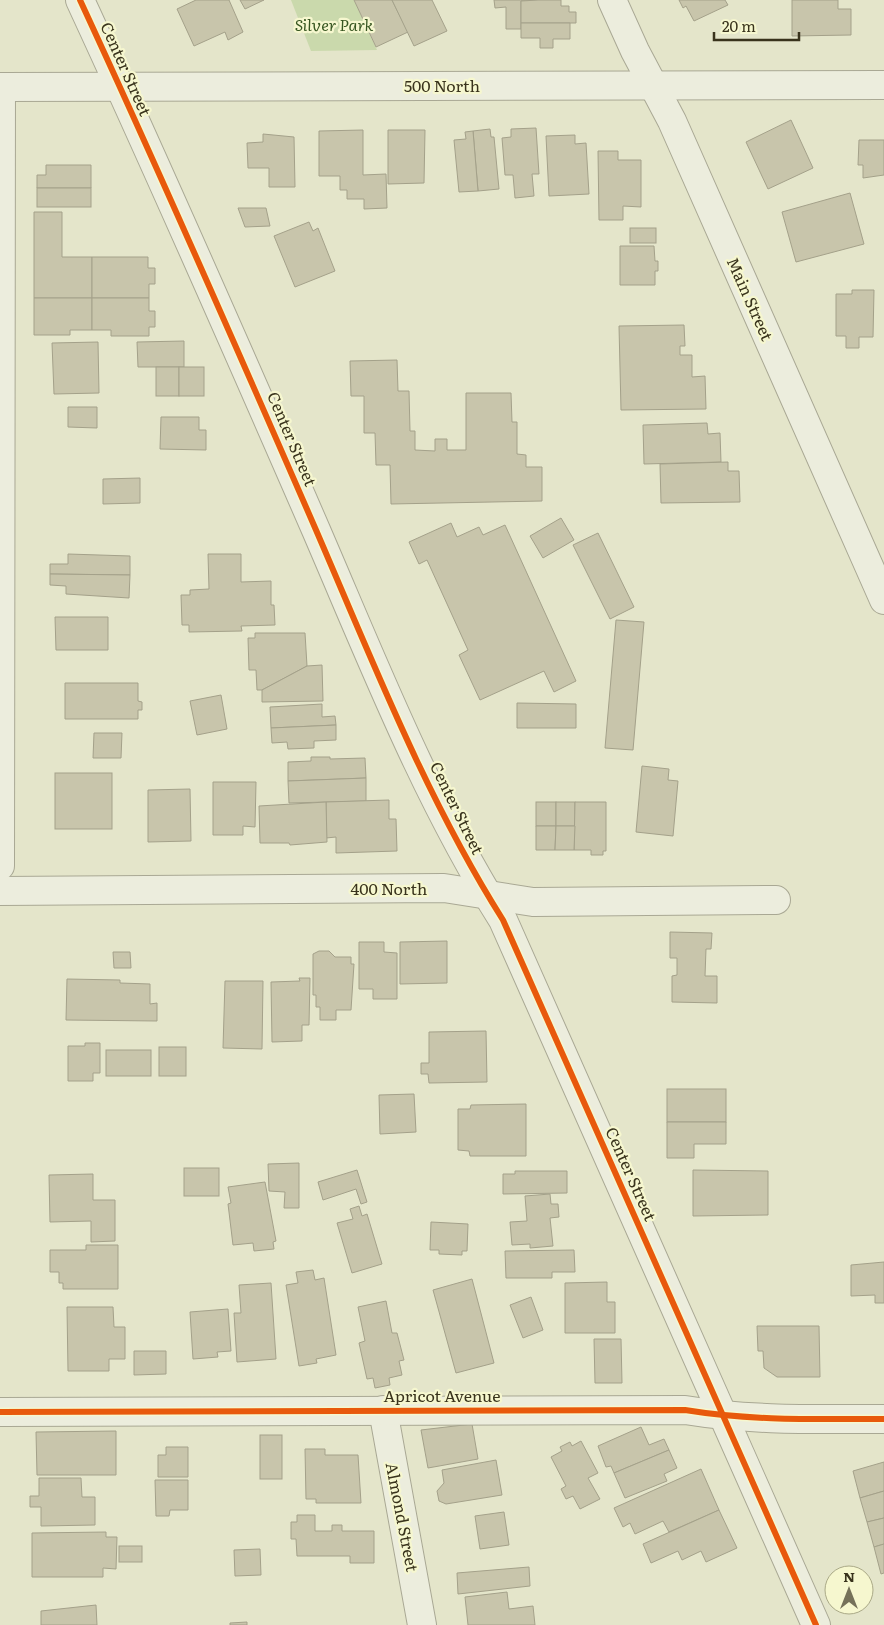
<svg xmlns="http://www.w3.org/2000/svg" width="884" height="1625" font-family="Literata,serif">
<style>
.green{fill:#cad9ac}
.building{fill:#c8c5ab;stroke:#a4a18a}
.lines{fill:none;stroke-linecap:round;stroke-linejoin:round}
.street-casing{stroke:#a9a894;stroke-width:30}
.street{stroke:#eceddd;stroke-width:28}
.cycleway-casing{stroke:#f6f7cf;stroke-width:9}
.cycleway{stroke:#e8590c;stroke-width:6}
.labels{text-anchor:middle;stroke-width:4.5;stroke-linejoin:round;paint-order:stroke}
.park-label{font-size:16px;font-style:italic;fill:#375621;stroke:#f6f7cf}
.street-label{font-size:16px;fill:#39331c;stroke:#f6f7cf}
</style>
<rect width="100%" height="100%" fill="#e4e5ca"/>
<path class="green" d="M291 0H354L377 50 311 51Z"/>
<g class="building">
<path d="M196 0H229L243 32 228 40 225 32 194 46 177 9Z"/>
<path d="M240 0H264L245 9Z"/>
<path d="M354 0H392L408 32 376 47Z"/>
<path d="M392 0H432L447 31 414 46Z"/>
<path d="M494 0H538V1H521V29H506V7L495 8Z"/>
<path d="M538 0H561V6H569V12H576V23H521V1Z"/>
<path d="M679 0H725L728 5 694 21 686 6 683 8Z"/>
<path d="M792 0H838V9H851V35L792 36Z"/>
<path d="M521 23H570V39H553V48H540V38H521Z"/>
<path d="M791 120 813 168 768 189 746 142Z"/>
<path d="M536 128 539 174H532L534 196 515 198 513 175H505L502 138 511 137V129Z"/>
<path d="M490 129 491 137H494L499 189 478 191 473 131Z"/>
<path d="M363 130V175L386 174 387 208 364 209V199H347V190H340V176H319V131Z"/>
<path d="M388 130H425L424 183 388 184Z"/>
<path d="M473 131 478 191 459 192 454 140 466 139 465 132Z"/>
<path d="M263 134 294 137 295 187H269V168H248L247 143 263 142Z"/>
<path d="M575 135V144L586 143 589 194 549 196 546 136Z"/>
<path d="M859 140H884V175L863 178V165H858Z"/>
<path d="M598 151H618V160H641V207L623 206V220H599Z"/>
<path d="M46 165H91V188H37V175H46Z"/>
<rect x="37" y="188" width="54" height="19"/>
<path d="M850 193 864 244 796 262 782 212Z"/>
<path d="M238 208H266L270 226 245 227Z"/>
<path d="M34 212H62V257H92V298H34Z"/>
<path d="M309 222 313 231 318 228 335 271 295 287 274 236Z"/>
<rect x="630" y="228" width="26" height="15"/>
<path d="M620 246H654L655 261H658V271H655V285H620Z"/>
<path d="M92 257H148V268H155V284H149V298H92Z"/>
<path d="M852 290H874L873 337H859V348H846V336H836V294H852Z"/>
<path d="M34 298H92V330H70V335H34Z"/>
<path d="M92 298H149V311H155V327H149V336H111V330H92Z"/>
<path d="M684 325 685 346H680V355H692V377L705 376 706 409 621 410 619 326Z"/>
<path d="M184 341V367H138L137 342Z"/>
<path d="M98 342 99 393 54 394 52 343Z"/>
<path d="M397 360 398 391H409L410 431H415V450L435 451V439H447V450H466V393H511L512 422H517V454L526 455V467H542V501L391 504 390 465H376L375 433H364V396H351L350 361Z"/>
<rect x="156" y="367" width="23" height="29"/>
<rect x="179" y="367" width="25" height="29"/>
<path d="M68 407H97V428L68 427Z"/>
<path d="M161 417H199V430H206V450L160 449Z"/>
<path d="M707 423 708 434 720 433 721 462 644 464 643 425Z"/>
<path d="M728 462V471H739L740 502 661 503 660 464Z"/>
<path d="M140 478V503L103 504V479Z"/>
<path d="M561 518 574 540 543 558 530 536Z"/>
<path d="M451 523 457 537 479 527 483 535 505 525 576 681 554 692 544 671 480 700 459 655 468 650 427 560 419 564 409 542Z"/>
<path d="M598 533 634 607 610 619 573 545Z"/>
<path d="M68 554 130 556V575L50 574V564H68Z"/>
<path d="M208 554H241V582L271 581V605H274L275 625 241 626 242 631 189 632V625H182L181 595H190V590L209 589Z"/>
<path d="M50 574 130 575 129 598 66 594V586L50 585Z"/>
<path d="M55 617H108V650H56Z"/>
<path d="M616 620 644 622 633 750 605 748Z"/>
<path d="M255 633H305L307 666 262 690H257L256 670H249L248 638H255Z"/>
<path d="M322 665 323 701 262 702V690L307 666Z"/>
<path d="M65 683H138V701L142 702V710H138V719H65Z"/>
<path d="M221 695 227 729 197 735 190 701Z"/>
<path d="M517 703 576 704V728H517Z"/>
<path d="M322 704V717L335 716 336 725 271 728 270 707Z"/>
<path d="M336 725V740L314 741V748L288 749 287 742 272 743 271 728Z"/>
<path d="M94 733H122L121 758H93Z"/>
<path d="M311 757H330V759L365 758 366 778 288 781V762L311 761Z"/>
<path d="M642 766 669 769 668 780 678 781 673 836 636 832Z"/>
<rect x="55" y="773" width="57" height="56"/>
<path d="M366 778V801L289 803 288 781Z"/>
<path d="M213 782H256L255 827 243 826V835H213Z"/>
<path d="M190 789 191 841 148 842V790Z"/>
<path d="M389 800V819H396L397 851 336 853V837L326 838V802Z"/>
<path d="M326 802 327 842 290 845 289 843H260L259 806Z"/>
<rect x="536" y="802" width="20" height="24"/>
<rect x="556" y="802" width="19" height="24"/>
<path d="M575 802H606V851H603V855H591V850H574Z"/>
<path d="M536 826H556L555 850H536Z"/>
<path d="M556 826H575L574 850H555Z"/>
<path d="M670 932 712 933 711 949H706L705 976H717V1003L672 1002V976L677 975V958H670Z"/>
<path d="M447 941V983L400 984V942Z"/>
<path d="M359 942H384V952L397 953V999H373V989H359Z"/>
<path d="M319 951H329L335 957H351V964H354L351 1010H336V1020H320V1007H316V995H313V954Z"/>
<path d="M113 952H130L131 968H114Z"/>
<path d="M299 978H310L309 1025H302V1041L272 1042 271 982 300 981Z"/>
<path d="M67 979 120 980V983L150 984V1004L157 1003V1021L66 1020Z"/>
<path d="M225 981H263L262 1049 223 1048Z"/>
<path d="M486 1031 487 1082 429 1083 428 1074H421V1063H429V1032Z"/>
<path d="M85 1043H100V1073H93V1081H68V1046H85Z"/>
<rect x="159" y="1047" width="27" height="29"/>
<rect x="106" y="1050" width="45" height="26"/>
<rect x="667" y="1089" width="59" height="33"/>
<path d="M414 1094 416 1132 380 1134 379 1095Z"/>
<path d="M526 1104V1156H470L469 1151 458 1150V1109H470L471 1105Z"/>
<path d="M667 1122H726V1144H694V1158H667Z"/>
<path d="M299 1163V1208H284L285 1192 269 1191 268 1164Z"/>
<rect x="184" y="1168" width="35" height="28"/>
<path d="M357 1170 367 1202 361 1204 356 1189 323 1200 318 1182Z"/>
<path d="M693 1170 768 1171V1215L693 1216Z"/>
<path d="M515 1171H567V1193L503 1194V1174H515Z"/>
<path d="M93 1174V1200H115V1241L91 1242V1221L50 1222 49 1175Z"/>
<path d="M265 1182 276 1241 273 1242 274 1249 254 1251 253 1243 233 1245 228 1204 231 1203 228 1187Z"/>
<path d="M550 1194 551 1204H558L559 1217 550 1218 553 1246 530 1248V1244L512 1245 510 1222 527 1221 525 1196Z"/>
<path d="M359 1206 362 1216 367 1214 382 1264 352 1273 337 1223 353 1219 350 1209Z"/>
<path d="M431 1222 468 1224 467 1251H462V1255L439 1254V1250H430Z"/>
<path d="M86 1245H118V1289H63V1283H59V1272H50V1250H86Z"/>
<path d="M574 1250 575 1272H552V1278H506L505 1251Z"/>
<path d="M884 1262V1303H875V1295L851 1296V1265Z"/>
<path d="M313 1270 315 1280 324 1278 336 1355 316 1359 317 1363 299 1366 286 1285 298 1283 296 1272Z"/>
<path d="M472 1279 494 1363 456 1373 433 1290Z"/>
<path d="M607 1282V1302H615V1333H565V1283Z"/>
<path d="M271 1283 276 1359 237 1362 234 1313H241L239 1285Z"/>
<path d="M531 1297 543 1330 523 1338 510 1305Z"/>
<path d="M386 1301 392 1333H397L404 1360 399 1361 402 1375 389 1378 390 1385 375 1388 373 1378 367 1379 359 1343 365 1341 358 1307Z"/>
<path d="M67 1307H113L114 1327H125V1359H109V1371H68Z"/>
<path d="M228 1309 231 1351 217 1352 218 1357 193 1359 190 1312Z"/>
<path d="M757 1326H819L820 1377H777L764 1368 763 1351H758Z"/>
<path d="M594 1339H621L622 1383H595Z"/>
<path d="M134 1351H166V1374L134 1375Z"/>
<path d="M472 1424 478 1459 428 1468 421 1430Z"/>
<path d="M641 1427 649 1445 664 1439 669 1450 614 1473 611 1466 606 1467 598 1446Z"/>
<path d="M116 1431V1475H37L36 1432Z"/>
<rect x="260" y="1435" width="22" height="44"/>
<path d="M581 1441 598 1473 588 1478 600 1499 580 1509 573 1496 566 1499 561 1489 566 1486 551 1457 562 1451 560 1447 570 1442 572 1446Z"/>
<path d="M166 1447H188V1477H158V1455H166Z"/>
<path d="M305 1449H325V1455H358L361 1503H316V1499H306Z"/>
<path d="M669 1450 677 1468 664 1474 667 1481 625 1498 614 1473Z"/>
<path d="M496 1460 502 1495 446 1504 439 1501 437 1491 444 1483 442 1470Z"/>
<path d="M884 1462V1491L860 1498 853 1471Z"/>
<path d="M701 1469 719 1510 669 1532 663 1521 635 1534 630 1523 623 1527 614 1508Z"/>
<path d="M39 1478H81L82 1497H95V1525L41 1526V1507H30V1496H39Z"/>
<path d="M155 1480H188V1510H170L169 1516H156Z"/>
<path d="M884 1491V1518L867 1522 860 1498Z"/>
<path d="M719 1510 737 1548 706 1562 701 1551 682 1560 678 1551 651 1563 643 1544Z"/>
<path d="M504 1512 509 1545 480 1549 475 1516Z"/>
<path d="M297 1515H315V1531H332V1525H342V1531H374V1563H350V1556H297L296 1539H291V1522H297Z"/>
<path d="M884 1518V1544L874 1547 867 1522Z"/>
<path d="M106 1532V1537H117L116 1569 103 1568V1577H32V1533Z"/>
<path d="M884 1544V1573L881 1574 874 1547Z"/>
<rect x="119" y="1546" width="23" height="16"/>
<path d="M260 1549 261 1575 235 1576 234 1550Z"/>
<path d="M529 1567 530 1586 458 1594 457 1573Z"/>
<path d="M507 1592 509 1609 533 1606 535 1625H468L465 1597Z"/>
<path d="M96 1605 97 1625H41V1611Z"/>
<path d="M247 1622V1625H230V1623Z"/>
</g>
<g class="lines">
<defs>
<g id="street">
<path d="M80 0C161 175 239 353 316 530 373 662 426 798 503 920L816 1625"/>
<path d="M612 0 635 51 672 121 884 600"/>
<path d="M0 87 884 85"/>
<path d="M0 866 1 87"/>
<path d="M0 891 444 888 533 902 776 900"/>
<path d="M383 1410 422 1625"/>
<path d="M0 1412 685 1410C752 1421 817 1419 884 1419"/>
</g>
</defs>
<use href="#street" class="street-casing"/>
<use href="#street" class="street"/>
<defs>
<g id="cycleway">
<path d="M80 0C161 175 239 353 316 530 373 662 426 798 503 920L816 1625"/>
<path d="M0 1412 685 1410C752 1421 817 1419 884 1419"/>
</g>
</defs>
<use href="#cycleway" class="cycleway-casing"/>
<use href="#cycleway" class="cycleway"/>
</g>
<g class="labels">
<g class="park-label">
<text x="334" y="31">Silver Park</text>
</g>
<g class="street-label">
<text transform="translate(126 69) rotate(66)" y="6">Center Street</text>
<text x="442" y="92">500 North</text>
<text transform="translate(750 299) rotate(66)" y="6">Main Street</text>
<text transform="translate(292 439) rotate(67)" y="6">Center Street</text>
<text transform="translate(457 808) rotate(64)" y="6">Center Street</text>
<text x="389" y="895">400 North</text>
<text transform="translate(631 1174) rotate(66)" y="6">Center Street</text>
<text x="442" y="1402">Apricot Avenue</text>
<text transform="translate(402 1517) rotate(79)" y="6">Almond Street</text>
</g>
</g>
<g transform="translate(849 1590)"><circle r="24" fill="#f6f7cf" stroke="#aaa987"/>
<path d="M0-4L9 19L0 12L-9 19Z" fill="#757159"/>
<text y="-8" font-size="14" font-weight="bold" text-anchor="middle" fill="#39331c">N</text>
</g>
<path d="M714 32v8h85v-8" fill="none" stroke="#39331c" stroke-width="2.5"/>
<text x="722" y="32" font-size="15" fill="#39331c" stroke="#f6f7cf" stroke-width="4" paint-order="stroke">20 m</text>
</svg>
